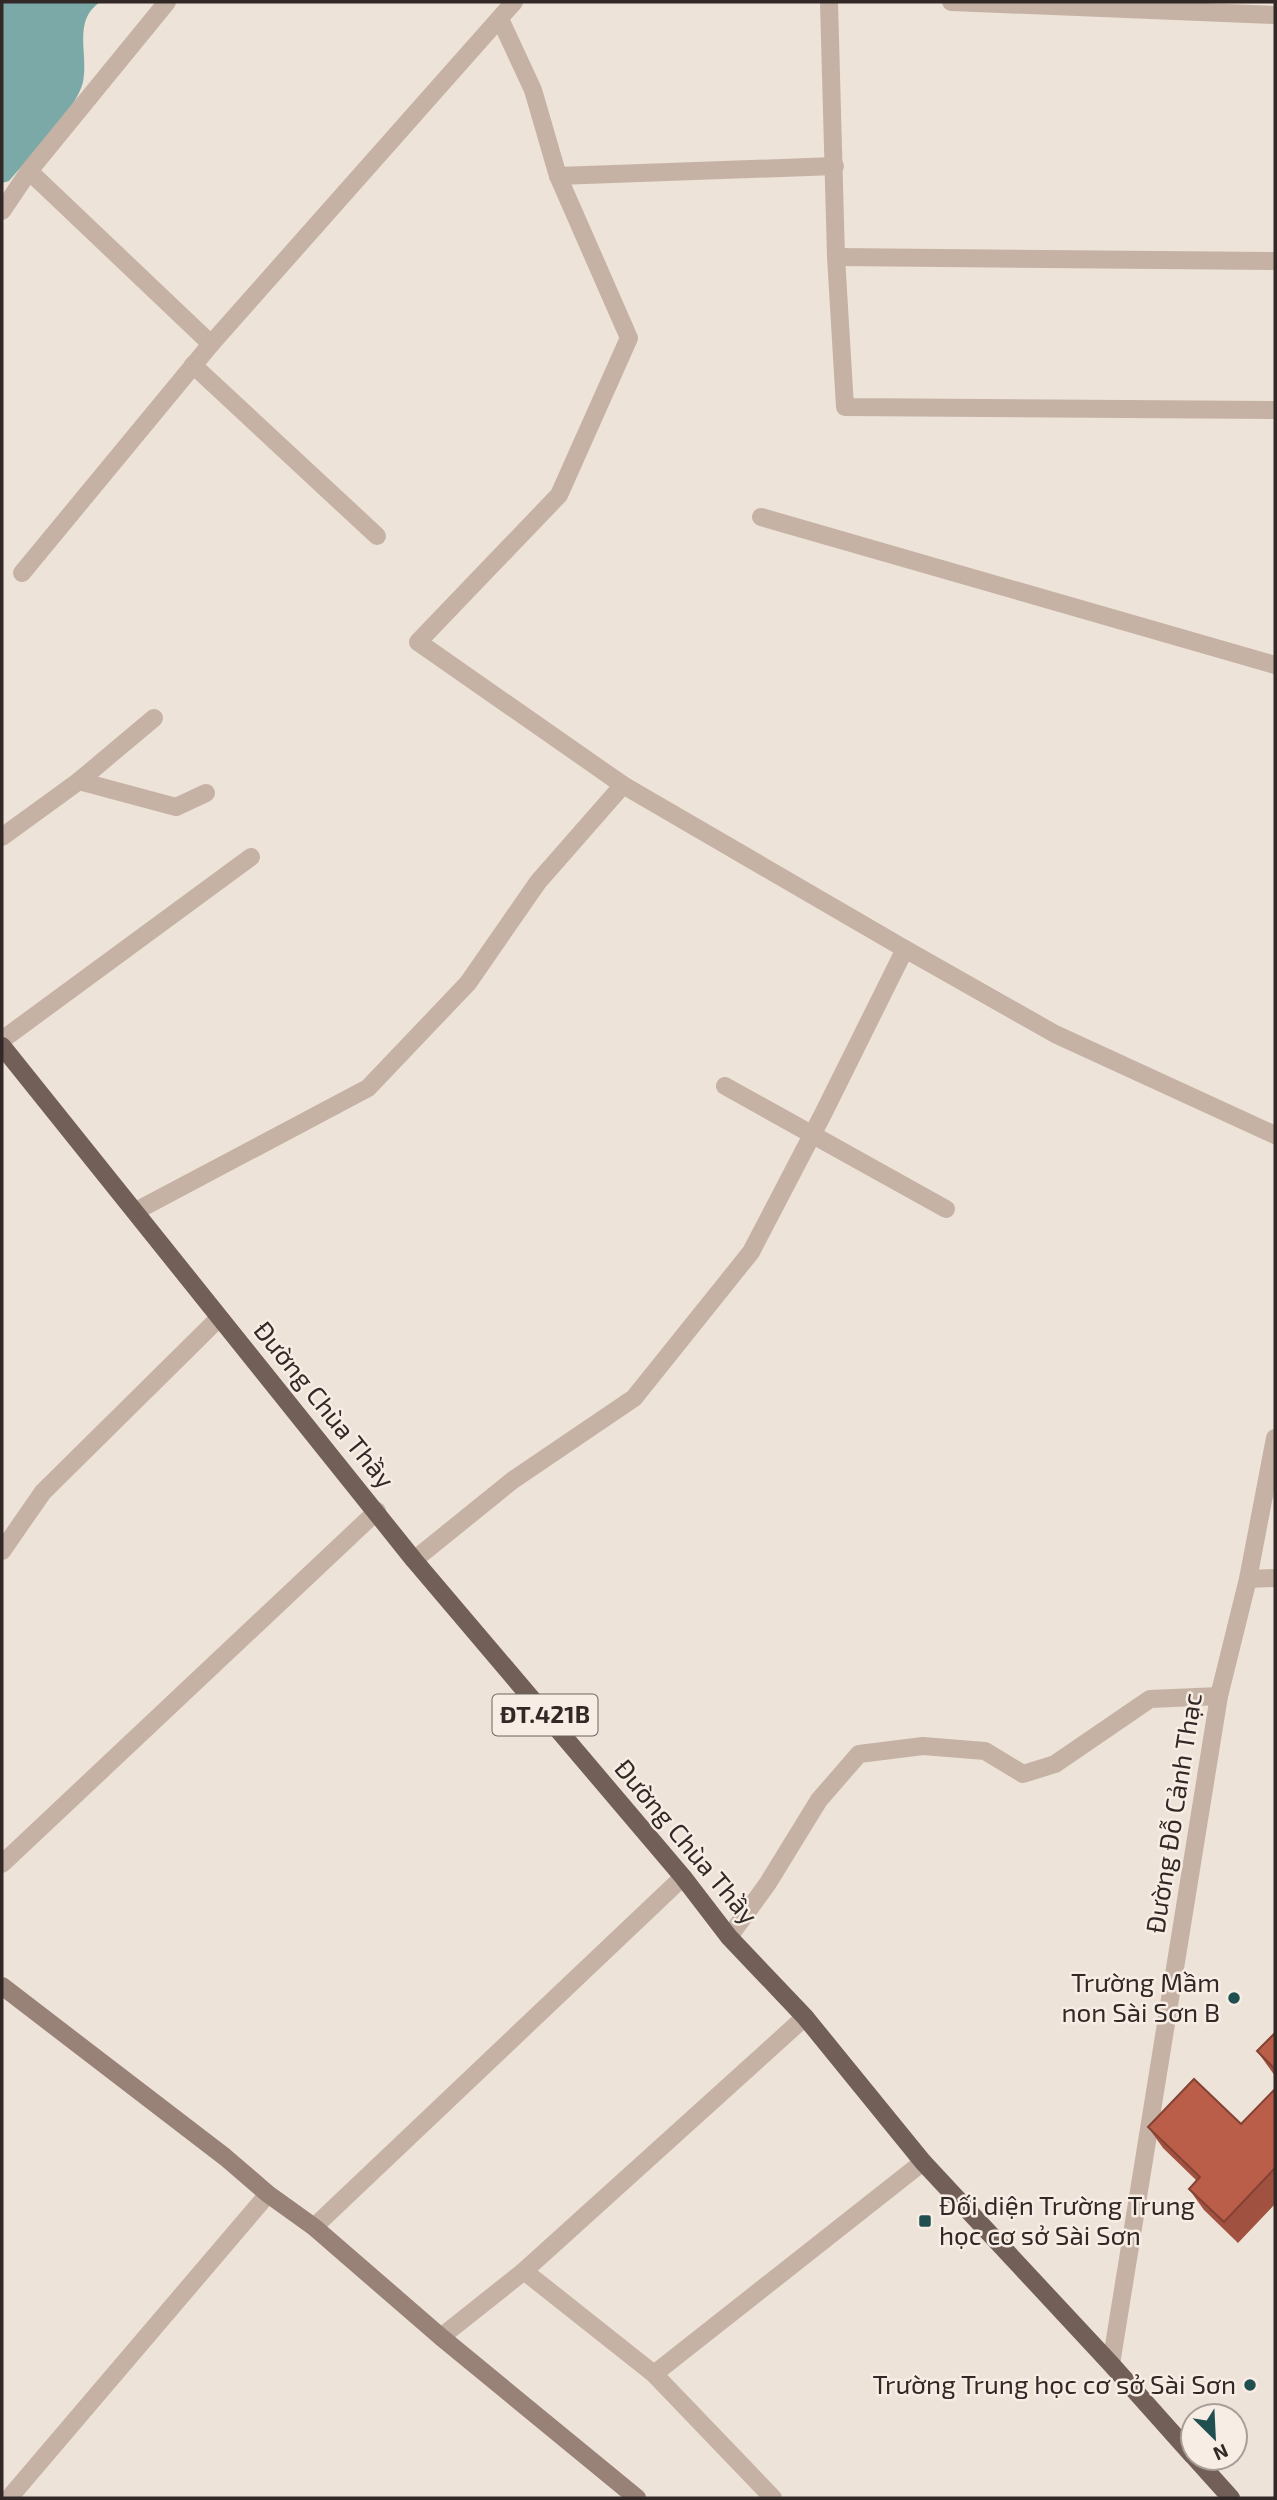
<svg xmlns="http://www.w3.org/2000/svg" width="1277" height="2500" font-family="'Exo 2',sans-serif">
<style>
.water{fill:#7aa9a8}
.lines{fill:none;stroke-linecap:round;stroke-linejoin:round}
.minor{stroke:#c5b2a5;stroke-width:18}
.tertiary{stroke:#c5b2a5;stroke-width:18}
.secondary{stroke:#988177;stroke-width:18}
.primary{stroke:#725f58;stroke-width:18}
.wall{fill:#a1513f}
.building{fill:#bb5e49;stroke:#834233;stroke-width:2}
.poi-dot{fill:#1f4f4f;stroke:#f7ede4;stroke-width:2.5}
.labels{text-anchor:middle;stroke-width:5;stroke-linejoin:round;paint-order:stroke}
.shield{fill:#f7ede4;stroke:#6d645f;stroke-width:2}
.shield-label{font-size:24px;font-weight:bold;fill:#322926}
.street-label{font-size:26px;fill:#322926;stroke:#f7ede4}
.poi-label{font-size:26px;fill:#322926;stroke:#f7ede4;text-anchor:end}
</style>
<rect width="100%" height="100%" fill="#eee3d8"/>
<path class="water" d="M2 2H100C72 21 89 54 83 82 77 109 28 158 9 181L2 183Z"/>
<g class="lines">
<g class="minor">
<path d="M829 2 836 257 845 407 1275 410"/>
<path d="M951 2 1275 15"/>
<path d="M500 19 533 90 558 176 629 338 559 495 418 642 623 785 905 949 1055 1034 1275 1135"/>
<path d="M29 171 211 344 514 2"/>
<path d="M558 176 835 166"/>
<path d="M2 211 29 171 167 2"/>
<path d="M836 257 1275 261"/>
<path d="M193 365 377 536"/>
<path d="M761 517 1275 665"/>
<path d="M22 573 211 344"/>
<path d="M79 781 154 718"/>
<path d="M2 837 79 781 176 807 206 793"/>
<path d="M2 1040 251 857"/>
<path d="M725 1086 946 1209"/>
<path d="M136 1211 368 1088 468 983 538 882 623 785"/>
<path d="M2 1551 43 1492 219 1318"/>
<path d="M414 1560 513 1480 634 1398 751 1252 823 1114 905 949"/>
<path d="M1248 1579 1275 1578"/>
<path d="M2 1864 377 1511"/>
<path d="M729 1937 768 1883 819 1800 859 1754 923 1746 985 1751 1023 1774 1055 1764 1150 1699 1219 1696"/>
<path d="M314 2227 683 1877"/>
<path d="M524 2271 654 2374 773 2498"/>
<path d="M441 2337 524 2271 805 2017"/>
<path d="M654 2374 923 2162"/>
<path d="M9 2498 268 2194"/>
</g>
<path class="tertiary" d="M1111 2364 1219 1696 1248 1579 1275 1438"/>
<path class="secondary" d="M2 1986 225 2157 268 2194 314 2227 441 2337 637 2498"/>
<g class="primary">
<path d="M2 1046 414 1560 683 1877 729 1937 805 2017 923 2162 1111 2364 1193 2456"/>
<path d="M1195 2458 1231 2498"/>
</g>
</g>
<g class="wall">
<path d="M1275 2033V2076L1257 2051Z"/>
<path d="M1275 2089V2204L1238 2243 1204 2210 1189 2189 1197 2181 1163 2148 1148 2127 1241 2124Z"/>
</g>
<g class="building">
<path d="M1275 2033V2069L1257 2051Z"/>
<path d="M1194 2079 1241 2124 1275 2089V2168L1224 2222 1189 2189 1200 2177 1148 2127Z"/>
</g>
<g class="poi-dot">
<circle cx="1234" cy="1998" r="7"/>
<rect x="918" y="2214" width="14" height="14" rx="3.5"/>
<circle cx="1250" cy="2385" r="7"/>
</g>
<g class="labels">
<rect class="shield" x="492.5" y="1694.5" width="105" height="41" rx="5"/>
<g class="shield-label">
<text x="545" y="1723">ĐT.421B</text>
</g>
<g class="street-label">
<text transform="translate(324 1405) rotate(51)" y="9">Đường Chùa Thầy</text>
<text transform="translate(1174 1813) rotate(-81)" y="9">Đường Đỗ Cảnh Thạc</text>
<text transform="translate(686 1842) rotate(50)" y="9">Đường Chùa Thầy</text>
</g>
<g class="poi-label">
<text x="1220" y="1992">Trường Mầm<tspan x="1220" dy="30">non Sài Sơn B</tspan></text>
<text x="939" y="2215" text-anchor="start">Đối diện Trường Trung<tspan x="939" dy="30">học cơ sở Sài Sơn</tspan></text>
<text x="1236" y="2394">Trường Trung học cơ sở Sài Sơn</text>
</g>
</g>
<rect width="1277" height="2500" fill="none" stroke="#322926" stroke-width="7"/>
<g transform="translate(1214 2437) rotate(156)"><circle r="33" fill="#f7ede4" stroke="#a89f98" stroke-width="2"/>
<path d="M0-5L12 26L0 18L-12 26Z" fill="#1f4f4f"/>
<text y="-10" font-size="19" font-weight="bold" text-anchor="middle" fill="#322926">N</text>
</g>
</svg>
